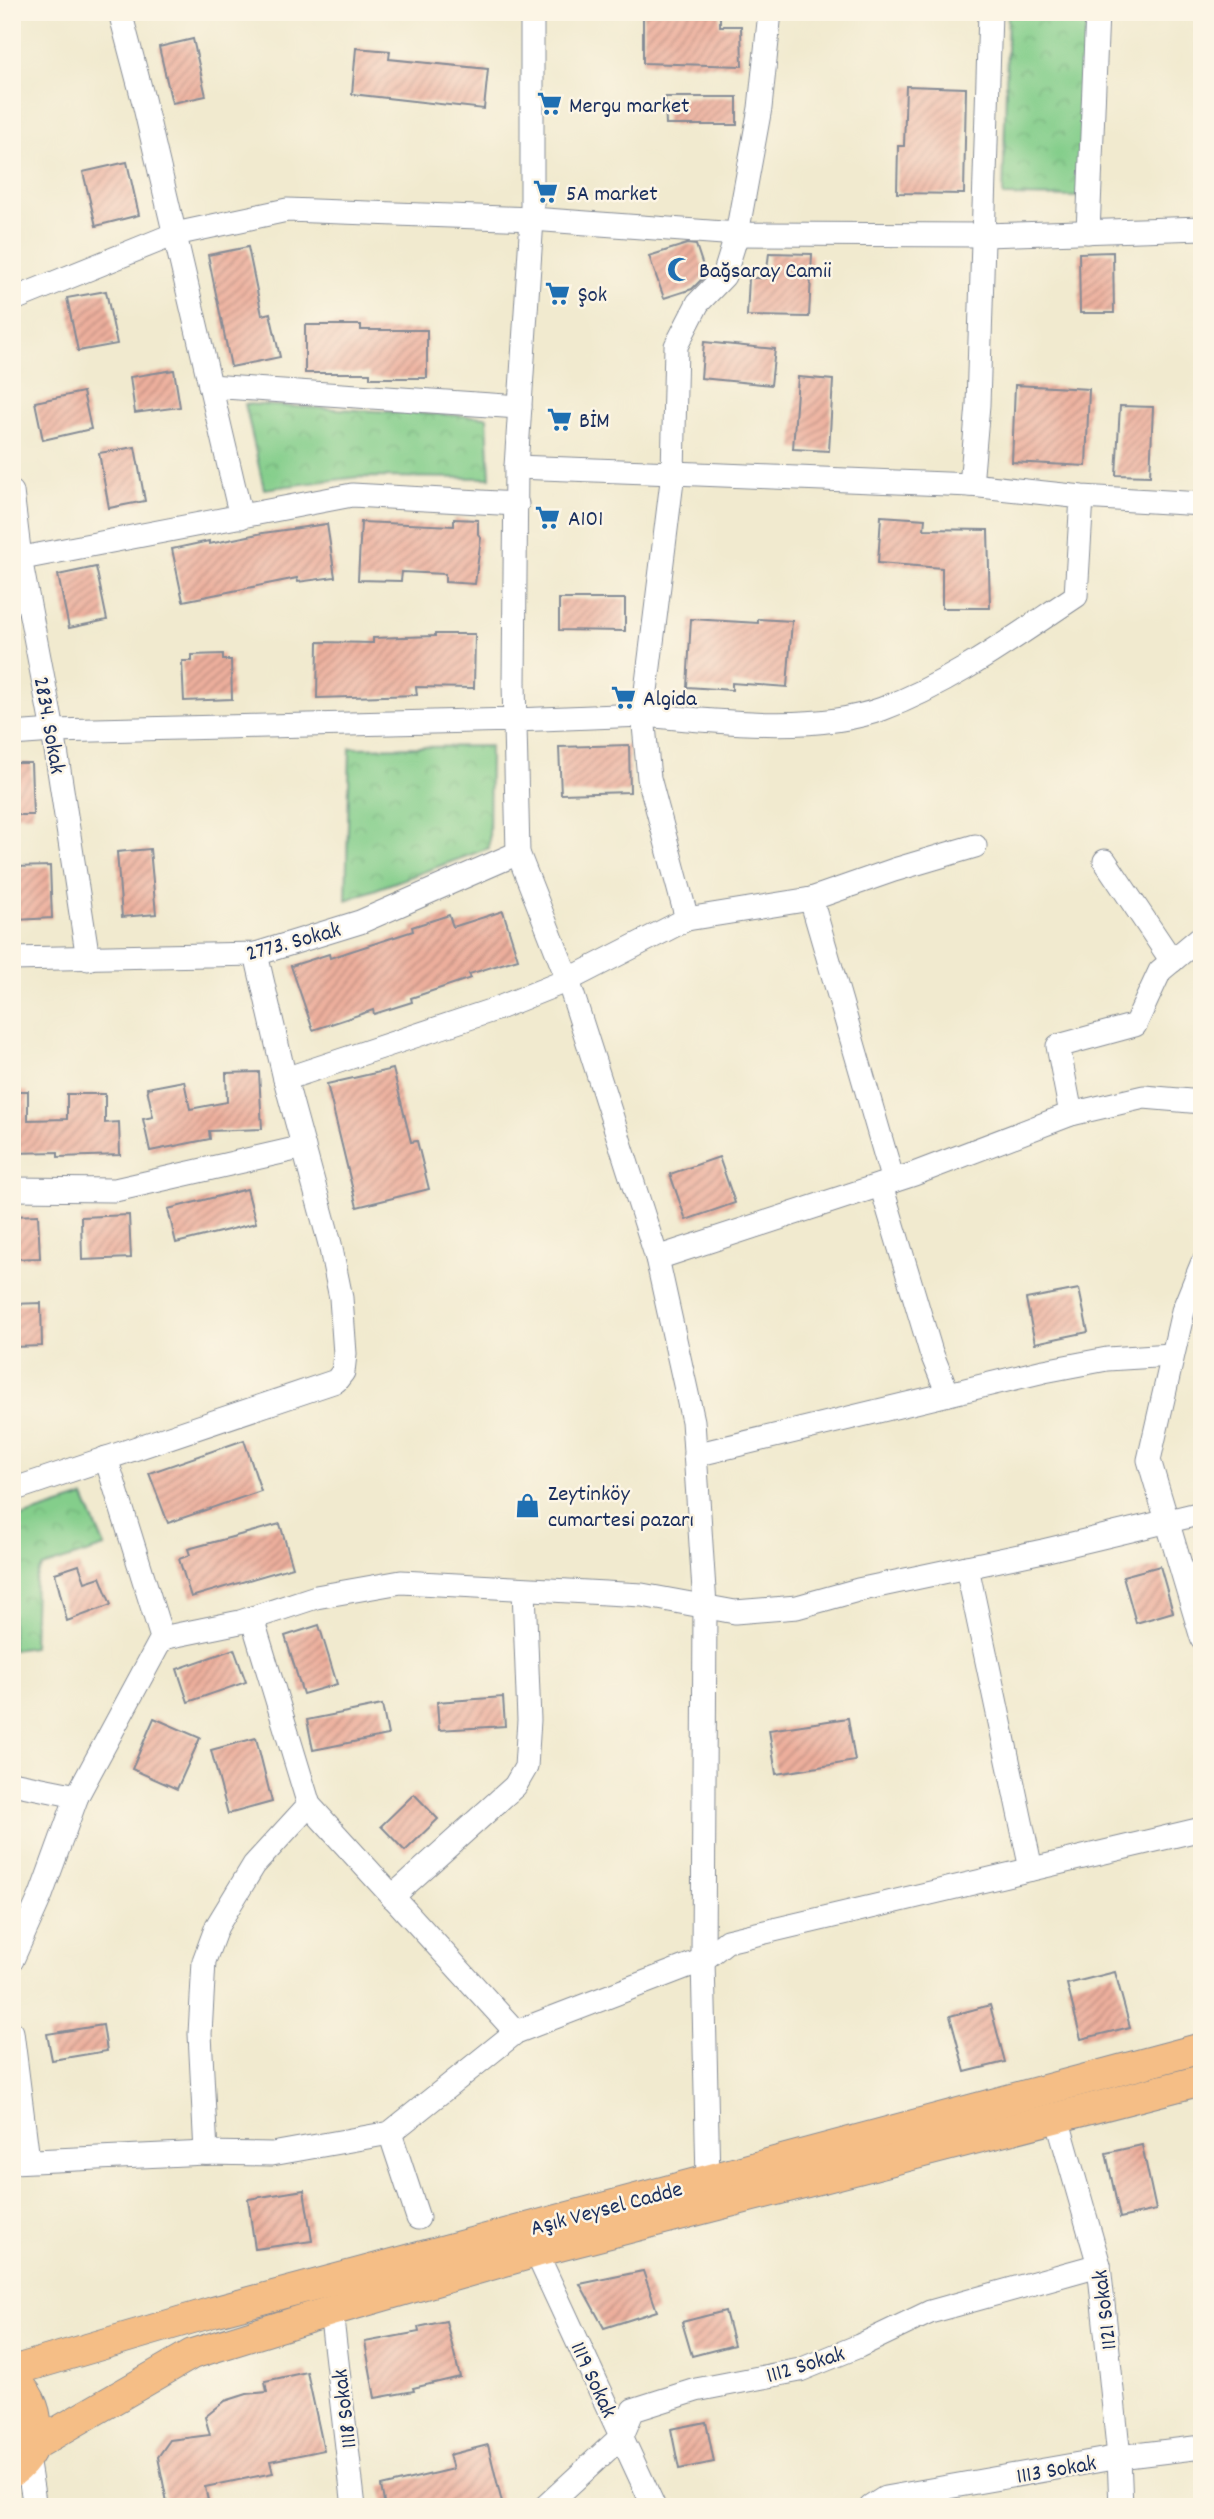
<svg xmlns="http://www.w3.org/2000/svg" width="1214" height="2519" font-family="Dekko,sans-serif">
<style>
.park{fill:url(#park-crowns);stroke:#507e74;stroke-width:2}
.building{fill:url(#building-hatch)}
.lines{fill:none;stroke-linecap:round;stroke-linejoin:round}
.minor-casing{stroke:#868c96;stroke-width:25}
.major-casing{stroke:#868c96;stroke-width:32}
.minor{stroke:#fff;stroke-width:23}
.major{stroke:#f5be86;stroke-width:30}
.labels{text-anchor:middle;stroke-width:5;stroke-linejoin:round;paint-order:stroke}
.poi-label{font-size:23px;fill:#1b2f5e;stroke:#fcf5e5;text-anchor:start}
.street-label{font-size:23px;fill:#1b2f5e;stroke:#fcf5e5}
</style>
<defs>
<pattern id="park-crowns" width="20" height="18" patternUnits="userSpaceOnUse" patternTransform="scale(1.75)"><rect width="20" height="18" fill="#84ce8b"/><path d="M2 6a3 3 0 1 1 6 0M12 15a3 3 0 1 1 6 0" fill="none" stroke="#71b17a"/></pattern>
<pattern id="building-hatch" width="6" height="6" patternUnits="userSpaceOnUse" patternTransform="scale(1.75)"><rect width="6" height="6" fill="#edaf9c"/><path d="M-1 1l2-2M0 6l6-6M5 7l2-2" fill="none" stroke="#bf8f82"/></pattern>
</defs>
<rect width="100%" height="100%" fill="#fcf5e5"/>
<filter id="ink" filterUnits="userSpaceOnUse"><feTurbulence type="fractalNoise" baseFrequency=".0143" numOctaves="2"/><feDisplacementMap in="SourceGraphic" scale="14" xChannelSelector="R" yChannelSelector="G"/><feConvolveMatrix kernelMatrix="1 2 1 2 8 2 1 2 1" color-interpolation-filters="sRGB"/></filter>
<filter id="wash" filterUnits="userSpaceOnUse"><feTurbulence type="fractalNoise" baseFrequency=".00686" numOctaves="4" result="noise"/><feDisplacementMap in="SourceGraphic" scale="28" xChannelSelector="R" yChannelSelector="G"/><feGaussianBlur stdDeviation="1.57" result="paint"/><feColorMatrix in="noise" values="0 0 0 0 0 0 0 0 0 0 0 0 0 0 0 0 0 1.4 0 .05"/><feComposite in="paint" operator="in"/></filter>
<g filter="url(#wash)">
<rect width="100%" height="100%" fill="#f1eacf"/>
<g class="park">
<path d="M1008 12H1088L1081 197 1003 196Z"/>
<path d="M245 404 487 417 490 478 358 477 264 489Z"/>
<path d="M490 746 489 848 346 900 350 748Z"/>
<path d="M84 1497 105 1547 42 1567 38 1572 35 1581 33 1647 12 1650V1520Z"/>
</g>
<g id="blocks">
<g class="building">
<path d="M643 12H720V26H741L742 66 643 63Z"/>
<path d="M193 39 206 96 172 103 159 47Z"/>
<path d="M356 48 390 51 389 59 488 69 484 109 352 94Z"/>
<path d="M906 86 966 88 964 194 897 193 898 146H904Z"/>
<path d="M665 97H737V125H666Z"/>
<path d="M127 162 139 215 96 226 83 172Z"/>
<path d="M687 244 696 245 706 275 692 289 664 298 649 256Z"/>
<path d="M248 247 262 315 270 313 280 357 231 367 208 255Z"/>
<path d="M1113 252 1114 313H1080L1079 253Z"/>
<path d="M769 253 812 254 809 317 747 316 749 278H766Z"/>
<path d="M106 291 117 344 78 351 67 298Z"/>
<path d="M305 325H361V330H427V378H370V373H305Z"/>
<path d="M704 342 775 349 771 385 701 378Z"/>
<path d="M174 370 180 407 135 413 130 377Z"/>
<path d="M798 377 833 380 829 451 793 449Z"/>
<path d="M1015 385 1089 389 1086 466 1012 462Z"/>
<path d="M83 392 91 429 43 440 35 402Z"/>
<path d="M1120 406 1153 407 1150 476 1116 475Z"/>
<path d="M135 447 145 501 109 508 99 453Z"/>
<path d="M881 516 925 519 924 529 988 530 990 608H942V568L878 563Z"/>
<path d="M454 519 478 520V534L481 538 475 584 445 582V574L402 572 401 581 358 580 361 522 454 526Z"/>
<path d="M327 524 335 577 298 582 297 578 183 601 172 549 209 541V544L263 533Z"/>
<path d="M96 567 107 620 69 628 58 575Z"/>
<path d="M559 599H625V631L559 630Z"/>
<path d="M691 619 758 623V619L792 621 787 687 732 683V690L687 687Z"/>
<path d="M435 634H475L474 688 416 687 417 695 317 698 318 642 373 643V638L435 636Z"/>
<path d="M223 654V660H231L232 699 184 701 182 661H192V655Z"/>
<path d="M629 745 630 792 561 794 559 747Z"/>
<path d="M12 763H31L33 815H12Z"/>
<path d="M150 849 156 914 122 917 117 852Z"/>
<path d="M50 866 52 918 16 920 13 867Z"/>
<path d="M503 911 518 959 469 974 471 978 411 998 412 1002 374 1014 373 1010 313 1030 291 966 329 954 330 958 413 931 412 927 449 915 453 927Z"/>
<path d="M393 1069 411 1142 417 1141 429 1189 357 1207 327 1084Z"/>
<path d="M259 1072 262 1129 209 1131 210 1139 150 1151 143 1119 153 1117 147 1088 184 1081 190 1109 227 1102 226 1073Z"/>
<path d="M12 1091H28V1120L67 1119V1094H105V1123L119 1122 120 1155 58 1157V1152L12 1153Z"/>
<path d="M719 1157 735 1203 686 1220 670 1174Z"/>
<path d="M247 1189 256 1223 176 1243 168 1209Z"/>
<path d="M38 1215 40 1258 12 1259V1216Z"/>
<path d="M129 1215 131 1258 82 1260 81 1217Z"/>
<path d="M1079 1289 1088 1332 1035 1343 1026 1299Z"/>
<path d="M41 1303 42 1346 12 1347V1304Z"/>
<path d="M244 1440 261 1491 168 1523 149 1473Z"/>
<path d="M280 1524 293 1567 191 1597 179 1559 190 1555 188 1549Z"/>
<path d="M79 1565 85 1582 100 1577 111 1605 67 1621 55 1573Z"/>
<path d="M1160 1566 1173 1612 1136 1623 1123 1576Z"/>
<path d="M319 1625 337 1684 303 1694 285 1636Z"/>
<path d="M234 1649 246 1682 188 1702 177 1669Z"/>
<path d="M503 1697 505 1726 439 1730 437 1702Z"/>
<path d="M382 1705 388 1735 313 1750 307 1720Z"/>
<path d="M154 1718 200 1738 177 1789 132 1769Z"/>
<path d="M848 1718 855 1761 776 1774 769 1730Z"/>
<path d="M256 1738 272 1802 228 1814 211 1750Z"/>
<path d="M414 1794 438 1819 405 1851 381 1826Z"/>
<path d="M1115 1972 1130 2027 1081 2039 1067 1984Z"/>
<path d="M990 2005 1005 2062 965 2072 950 2016Z"/>
<path d="M103 2025 107 2051 52 2060 47 2034Z"/>
<path d="M1142 2145 1156 2210 1120 2218 1106 2153Z"/>
<path d="M304 2190 312 2241 255 2249 248 2199Z"/>
<path d="M643 2271 657 2311 604 2328 580 2284Z"/>
<path d="M725 2311 734 2345 692 2356 682 2322Z"/>
<path d="M446 2321 460 2377 413 2388 414 2391 375 2398 365 2342 419 2332 418 2327Z"/>
<path d="M307 2372 324 2450 270 2461 273 2473 205 2487 208 2500 168 2507 158 2457 170 2440 210 2435 205 2417 225 2401 247 2394 267 2392 265 2381Z"/>
<path d="M706 2422 714 2462 679 2469 671 2429Z"/>
<path d="M488 2445 503 2507H385L381 2486 453 2469 449 2455Z"/>
</g>
</g>
</g>
<g filter="url(#ink)">
<use href="#blocks" fill-opacity="0" stroke="#868c96" stroke-width="2"/>
<g class="lines">
<defs>
<g id="minor">
<path d="M120 12 143 99 241 517"/>
<path d="M1088 232 1097 12"/>
<path d="M12 300 175 234 287 210 532 219 737 234 984 235 1202 228"/>
<path d="M210 386 520 407"/>
<path d="M516 467 673 473 676 346 698 303 724 276 737 234 760 108 770 12"/>
<path d="M971 485 978 405 990 12"/>
<path d="M12 492 20 558 53 731 88 959"/>
<path d="M1082 497 1076 596C1014 637 952 683 882 709 813 734 715 721 643 715L673 473 971 485 1082 497 1202 504"/>
<path d="M12 560 352 495 517 504"/>
<path d="M12 734 53 731 515 720 643 715 649 778 687 919 568 980 518 853 514 683 516 467 532 219V12"/>
<path d="M1105 861 1172 961"/>
<path d="M811 899 893 1181"/>
<path d="M687 919 811 899 894 870 975 846"/>
<path d="M12 959 256 954 360 922 518 853"/>
<path d="M285 1079 496 1009 568 980 657 1258 693 1421 705 1606 703 1960 708 2179"/>
<path d="M1071 1114 1058 1046 1135 1025 1160 971 1202 936"/>
<path d="M881 1185 931 1352 948 1394"/>
<path d="M12 1189 115 1190 304 1147"/>
<path d="M657 1258 914 1174 1071 1114 1144 1097 1202 1102"/>
<path d="M1202 1264 1183 1311 1149 1460 1202 1638"/>
<path d="M695 1455 1044 1371 1107 1359 1172 1355"/>
<path d="M12 1490 336 1381 343 1372 345 1354 341 1298 330 1244 285 1079 256 954"/>
<path d="M967 1567 1031 1869"/>
<path d="M252 1618 309 1805 516 2032"/>
<path d="M162 1638 240 1622 316 1597 401 1582 642 1595 735 1612 797 1607 858 1590 1043 1551 1202 1513"/>
<path d="M12 1783 77 1796"/>
<path d="M392 1897 515 1786 526 1767 529 1720 524 1590"/>
<path d="M12 1960 41 1895 77 1796 162 1638 106 1458"/>
<path d="M12 2032 28 2160"/>
<path d="M1057 2118 1099 2265 1119 2457 1121 2507"/>
<path d="M390 2133 418 2218"/>
<path d="M206 2153 200 2034 204 1961 217 1926 254 1865 309 1805"/>
<path d="M12 2162 206 2153 272 2154 390 2133 516 2032 703 1960 727 1941 1202 1829"/>
<path d="M536 2252 654 2507"/>
<path d="M331 2311 354 2507"/>
<path d="M27 2458 35 2507"/>
<path d="M545 2507 622 2436 633 2410 696 2390 800 2370 859 2346 930 2312 1099 2265"/>
<path d="M871 2507 885 2498 1119 2457 1202 2447"/>
</g>
<g id="major">
<path d="M12 2371 213 2312 1202 2048"/>
<path d="M12 2379C44 2402 45 2450 12 2472"/>
<path d="M33 2446 192 2354 331 2311 536 2252 1202 2080"/>
</g>
</defs>
<use href="#minor" class="minor-casing"/>
<use href="#major" class="major-casing"/>
<use href="#minor" class="minor"/>
<use href="#major" class="major"/>
</g>
</g>
<defs>
<symbol id="supermarket-bare" viewBox="-9 -9 18 18"><path d="M-6-5.5h2.5l.6 2H6L4.5 2H-2.5L-4.4-4H-6ZM-1.5 3.2a1.3 1.3 0 1 0 .1 0ZM3 3.2a1.3 1.3 0 1 0 .1 0Z" fill="#1f6fb2" stroke="#fcf5e5" stroke-width="2.5" paint-order="stroke"/></symbol>
<symbol id="mosque-bare" viewBox="-9 -9 18 18"><path d="M3.5-4.9A6 6 0 1 0 3.5 4.9A5 5 0 1 1 3.5-4.9Z" fill="#1f6fb2" stroke="#fcf5e5" stroke-width="2.5" paint-order="stroke"/></symbol>
<symbol id="shop-bare" viewBox="-9 -9 18 18"><path d="M-5-2.5h2.3a2.7 3.5 0 0 1 5.4 0H5L5.5 6h-11ZM-1.5-2.5h3a1.5 2.3 0 0 0-3 0Z" fill="#1f6fb2" stroke="#fcf5e5" stroke-width="2.5" paint-order="stroke"/></symbol>
</defs>
<g fill-rule="evenodd">
<use href="#supermarket-bare" x="532" y="86" width="35" height="35"/>
<use href="#supermarket-bare" x="528" y="174" width="35" height="35"/>
<use href="#mosque-bare" x="662" y="252" width="35" height="35"/>
<use href="#supermarket-bare" x="540" y="276" width="35" height="35"/>
<use href="#supermarket-bare" x="542" y="402" width="35" height="35"/>
<use href="#supermarket-bare" x="530" y="500" width="35" height="35"/>
<use href="#supermarket-bare" x="606" y="680" width="35" height="35"/>
<use href="#shop-bare" x="510" y="1488" width="35" height="35"/>
</g>
<g class="labels">
<g class="poi-label">
<text x="569" y="112">Mergu market</text>
<text x="566" y="200">5A market</text>
<text x="699" y="277">Bağsaray Camii</text>
<text x="578" y="301">Şok</text>
<text x="579" y="427">BİM</text>
<text x="568" y="525">A101</text>
<text x="643" y="705">Algida</text>
<text x="548" y="1500">Zeytinköy<tspan x="548" dy="26">cumartesi pazarı</tspan></text>
</g>
<g class="street-label">
<text transform="translate(51 725) rotate(80)" y="8">2834. Sokak</text>
<text transform="translate(293 940) rotate(-15)" y="8">2773. Sokak</text>
<text transform="translate(606 2207) rotate(-15)" y="8">Aşık Veysel Cadde</text>
<text transform="translate(1103 2310) rotate(-97)" y="8">1121 Sokak</text>
<text transform="translate(805 2363) rotate(-17)" y="8">1112 Sokak</text>
<text transform="translate(595 2379) rotate(65)" y="8">1119 Sokak</text>
<text transform="translate(343 2409) rotate(-97)" y="8">1118 Sokak</text>
<text transform="translate(1056 2468) rotate(-10)" y="8">1113 Sokak</text>
</g>
</g>
<rect width="1214" height="2519" fill="none" stroke="#fcf5e5" stroke-width="42"/>
</svg>
